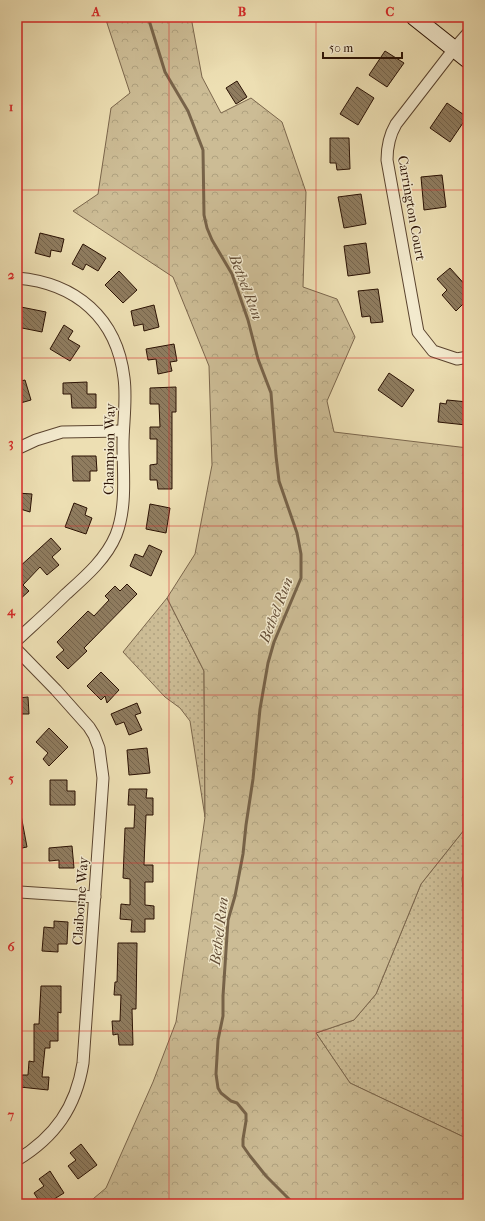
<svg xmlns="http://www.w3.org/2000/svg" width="485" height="1221" font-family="'IM FELL French Canon',serif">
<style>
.grass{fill:url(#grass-dots);stroke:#7b664c}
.forest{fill:url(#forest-crowns);stroke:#7b664c}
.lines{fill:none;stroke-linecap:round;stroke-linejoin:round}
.stream{stroke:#776349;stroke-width:3}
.building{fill:url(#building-back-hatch);stroke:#2a1103}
.street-casing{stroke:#5b442f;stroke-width:13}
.secondary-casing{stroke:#2a1103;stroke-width:18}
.street{stroke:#f3eace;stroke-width:11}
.secondary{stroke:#f3eace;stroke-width:16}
.grid{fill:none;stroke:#d62828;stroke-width:1;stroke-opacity:0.55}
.labels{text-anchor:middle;stroke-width:3;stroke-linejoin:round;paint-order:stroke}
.street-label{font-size:14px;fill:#2a1103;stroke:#f3eace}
.water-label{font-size:15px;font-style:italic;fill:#644e37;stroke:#f3eace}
.neatline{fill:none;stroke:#d62828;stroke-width:1.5}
.grid-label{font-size:13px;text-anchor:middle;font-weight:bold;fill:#d62828}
</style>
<defs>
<pattern id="grass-dots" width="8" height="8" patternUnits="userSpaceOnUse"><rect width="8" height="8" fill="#ccbc95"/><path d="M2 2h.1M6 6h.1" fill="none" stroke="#afa17f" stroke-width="1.8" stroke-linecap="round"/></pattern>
<pattern id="forest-crowns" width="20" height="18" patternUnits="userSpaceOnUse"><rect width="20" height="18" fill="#ccbc95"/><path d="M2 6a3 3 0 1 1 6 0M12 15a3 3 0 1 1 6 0" fill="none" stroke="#afa17f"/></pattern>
<pattern id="building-back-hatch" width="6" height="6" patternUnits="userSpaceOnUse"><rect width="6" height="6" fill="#8f7c5f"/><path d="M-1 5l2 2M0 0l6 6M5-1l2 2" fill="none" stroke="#75644c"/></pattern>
</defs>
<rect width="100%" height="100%" fill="#eddfb3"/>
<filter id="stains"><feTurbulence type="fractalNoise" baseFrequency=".005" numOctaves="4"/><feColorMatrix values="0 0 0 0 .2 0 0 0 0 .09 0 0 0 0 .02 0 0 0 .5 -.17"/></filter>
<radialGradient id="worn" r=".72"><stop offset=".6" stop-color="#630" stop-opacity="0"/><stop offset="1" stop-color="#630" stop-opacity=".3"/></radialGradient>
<g class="grass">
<polygon points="167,598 204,671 205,817 190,721 180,708 165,697 123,652"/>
<polygon points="468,825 468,856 462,879 468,941 468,1139 350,1083 316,1033 354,1020 376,994 421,884"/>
</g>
<polygon class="forest" points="105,17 191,17 202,77 221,113 251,98 282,122 306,192 303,287 337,299 355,337 327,401 334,432 468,448 468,825 421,884 376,994 354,1020 316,1033 350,1083 468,1139 468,1204 87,1204 106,1188 153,1082 176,1022 205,817 204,671 167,598 195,554 212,465 209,366 173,277 73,211 98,194 111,108 130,93"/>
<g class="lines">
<polyline class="stream" points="148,17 165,72 188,111 203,150 204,215 207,228 212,240 232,274 248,320 258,359 271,393 276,456 279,481 297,533 301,554 301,578 274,642 268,663 260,709 253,779 246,825 243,854 235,896 228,920 223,996 223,1016 218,1040 216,1074 218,1088 221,1093 231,1101 237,1103 246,1114 246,1121 243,1139 243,1146 250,1156 266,1176 294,1204"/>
</g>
<g class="building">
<polygon points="385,51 404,63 387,87 369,75"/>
<polygon points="237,81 247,97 236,104 226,88"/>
<polygon points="357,87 374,98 358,125 340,114"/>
<polygon points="447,103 467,117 450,142 430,128"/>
<polygon points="330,138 349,138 350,169 337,170 336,163 330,163"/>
<polygon points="442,175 446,207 424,210 421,177"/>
<polygon points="361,194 366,224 344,228 338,197"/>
<polygon points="40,233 64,239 61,252 51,250 50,257 35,253"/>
<polygon points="366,243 370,273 348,276 344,246"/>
<polygon points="83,244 106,258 98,271 86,264 83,270 72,264"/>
<polygon points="450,268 468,288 468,299 456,311 442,295 447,290 437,279"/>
<polygon points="119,271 137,290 123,303 105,285"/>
<polygon points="378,289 383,322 371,323 370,316 362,317 358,291"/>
<polygon points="154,305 159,327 144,331 143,324 134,326 131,311"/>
<polygon points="21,307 46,312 42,332 17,327"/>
<polygon points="64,325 73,331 68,339 80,346 70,361 50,349"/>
<polygon points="174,344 177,361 170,362 172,371 158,374 156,359 148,360 146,349"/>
<polygon points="389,373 414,390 402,407 378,390"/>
<polygon points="25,380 31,400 17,404 17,382"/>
<polygon points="87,382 87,394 96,394 96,408 72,408 71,394 63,394 63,383"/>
<polygon points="176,387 176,412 172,412 172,489 158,489 157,480 150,480 150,465 157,464 157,439 150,439 150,427 160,427 159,404 150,404 150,388"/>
<polygon points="447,400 468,402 466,425 438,422 440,403 446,404"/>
<polygon points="72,456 96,456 97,471 90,471 90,481 73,481"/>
<polygon points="17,493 32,494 30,512 17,508"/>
<polygon points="74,503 87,508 85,515 92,518 86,534 65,527"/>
<polygon points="150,504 170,508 166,533 146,529"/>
<polygon points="51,538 61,549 52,557 59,565 47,575 40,567 23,585 29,591 17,602 17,569"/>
<polygon points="149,545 162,551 151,576 130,566 135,554 143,557"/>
<polygon points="127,584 137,594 84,648 87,651 68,669 56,657 64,650 57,642 88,611 94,616 109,600 105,596 115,586 120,591"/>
<polygon points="101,672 119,690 107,703 105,696 101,700 87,686"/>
<polygon points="28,697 29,714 17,714 17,698"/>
<polygon points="137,703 141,713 135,715 142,730 129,735 124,722 116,725 111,714"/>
<polygon points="49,728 68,747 49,766 43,759 48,753 36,742"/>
<polygon points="147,748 150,773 129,775 127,750"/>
<polygon points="50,780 67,780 67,791 75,791 75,805 50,805"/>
<polygon points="129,789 147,789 146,798 153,798 153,815 146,815 144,865 153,865 153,882 145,882 145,905 154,906 154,919 145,919 145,932 131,932 132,920 120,919 121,904 130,905 130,879 123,878 125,828 134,828 135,805 128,805"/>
<polygon points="17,815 21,815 27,847 17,849"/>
<polygon points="72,846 74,868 59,868 59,860 49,861 49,848"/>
<polygon points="54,921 68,922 67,944 58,944 58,952 42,951 44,927 54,928"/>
<polygon points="118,943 137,943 136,1009 132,1009 133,1045 119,1045 118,1034 113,1035 112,1021 120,1021 121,995 114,995 115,982 117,982"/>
<polygon points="41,986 61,986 61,1013 58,1012 58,1041 50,1041 50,1048 45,1048 42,1077 49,1077 48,1090 20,1087 22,1075 28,1075 29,1061 34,1062 34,1024 39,1024"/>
<polygon points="81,1144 97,1165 78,1179 68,1166 76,1160 70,1153"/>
<polygon points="50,1171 64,1193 46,1204 41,1204 34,1193 44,1186 39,1179"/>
</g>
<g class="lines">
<g class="street-casing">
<g id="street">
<path d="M468,33L454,49L396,124C389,136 387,147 387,160L418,332L433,351L457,359L468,357"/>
<path d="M17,278C76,283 117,318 124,378C127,400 123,423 123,445C123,474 127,507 116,535C106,559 85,577 66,594C50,610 33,625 17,640"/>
<polyline points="21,447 36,440 62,432 123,431"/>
<path d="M17,650L56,690L89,727L94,735L99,748L103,778L83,1063C76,1107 55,1137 17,1160"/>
<polyline points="20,892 95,897"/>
</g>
</g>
<g class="secondary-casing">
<polyline id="secondary" points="414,17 468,60"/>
</g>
<use href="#street" class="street"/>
<use href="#secondary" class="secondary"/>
</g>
<path class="grid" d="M169,17V1204M316,17V1204M17,190H468M17,358H468M17,526H468M17,695H468M17,863H468M17,1031H468"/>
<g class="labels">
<g class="street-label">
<text transform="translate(412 208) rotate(80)" y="5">Carrington Court</text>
<text transform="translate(109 449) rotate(-89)" y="5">Champion Way</text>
<text transform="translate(80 901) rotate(-86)" y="5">Claiborne Way</text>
</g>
<g class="water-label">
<text transform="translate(246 287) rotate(69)" y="5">Bethel Run</text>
<text transform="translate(276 610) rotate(-69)" y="5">Bethel Run</text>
<text transform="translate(219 931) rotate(-83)" y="5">Bethel Run</text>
</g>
</g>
<rect width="485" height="1221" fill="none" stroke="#eddfb3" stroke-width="44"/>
<path d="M323 52v6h79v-6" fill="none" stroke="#2a1103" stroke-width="2"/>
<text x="329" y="52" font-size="12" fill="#2a1103" stroke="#f3eace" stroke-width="3" paint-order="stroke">50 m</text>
<rect x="22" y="22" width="441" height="1177" class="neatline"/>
<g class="grid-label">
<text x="96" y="16">A</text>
<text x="242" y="16">B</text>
<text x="390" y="16">C</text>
<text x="11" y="111">1</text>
<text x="11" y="279">2</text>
<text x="11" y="447">3</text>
<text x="11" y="615">4</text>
<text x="11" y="783">5</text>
<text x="11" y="951">6</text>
<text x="11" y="1119">7</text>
</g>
<rect width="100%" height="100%" filter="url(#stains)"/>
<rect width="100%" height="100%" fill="url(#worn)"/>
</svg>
